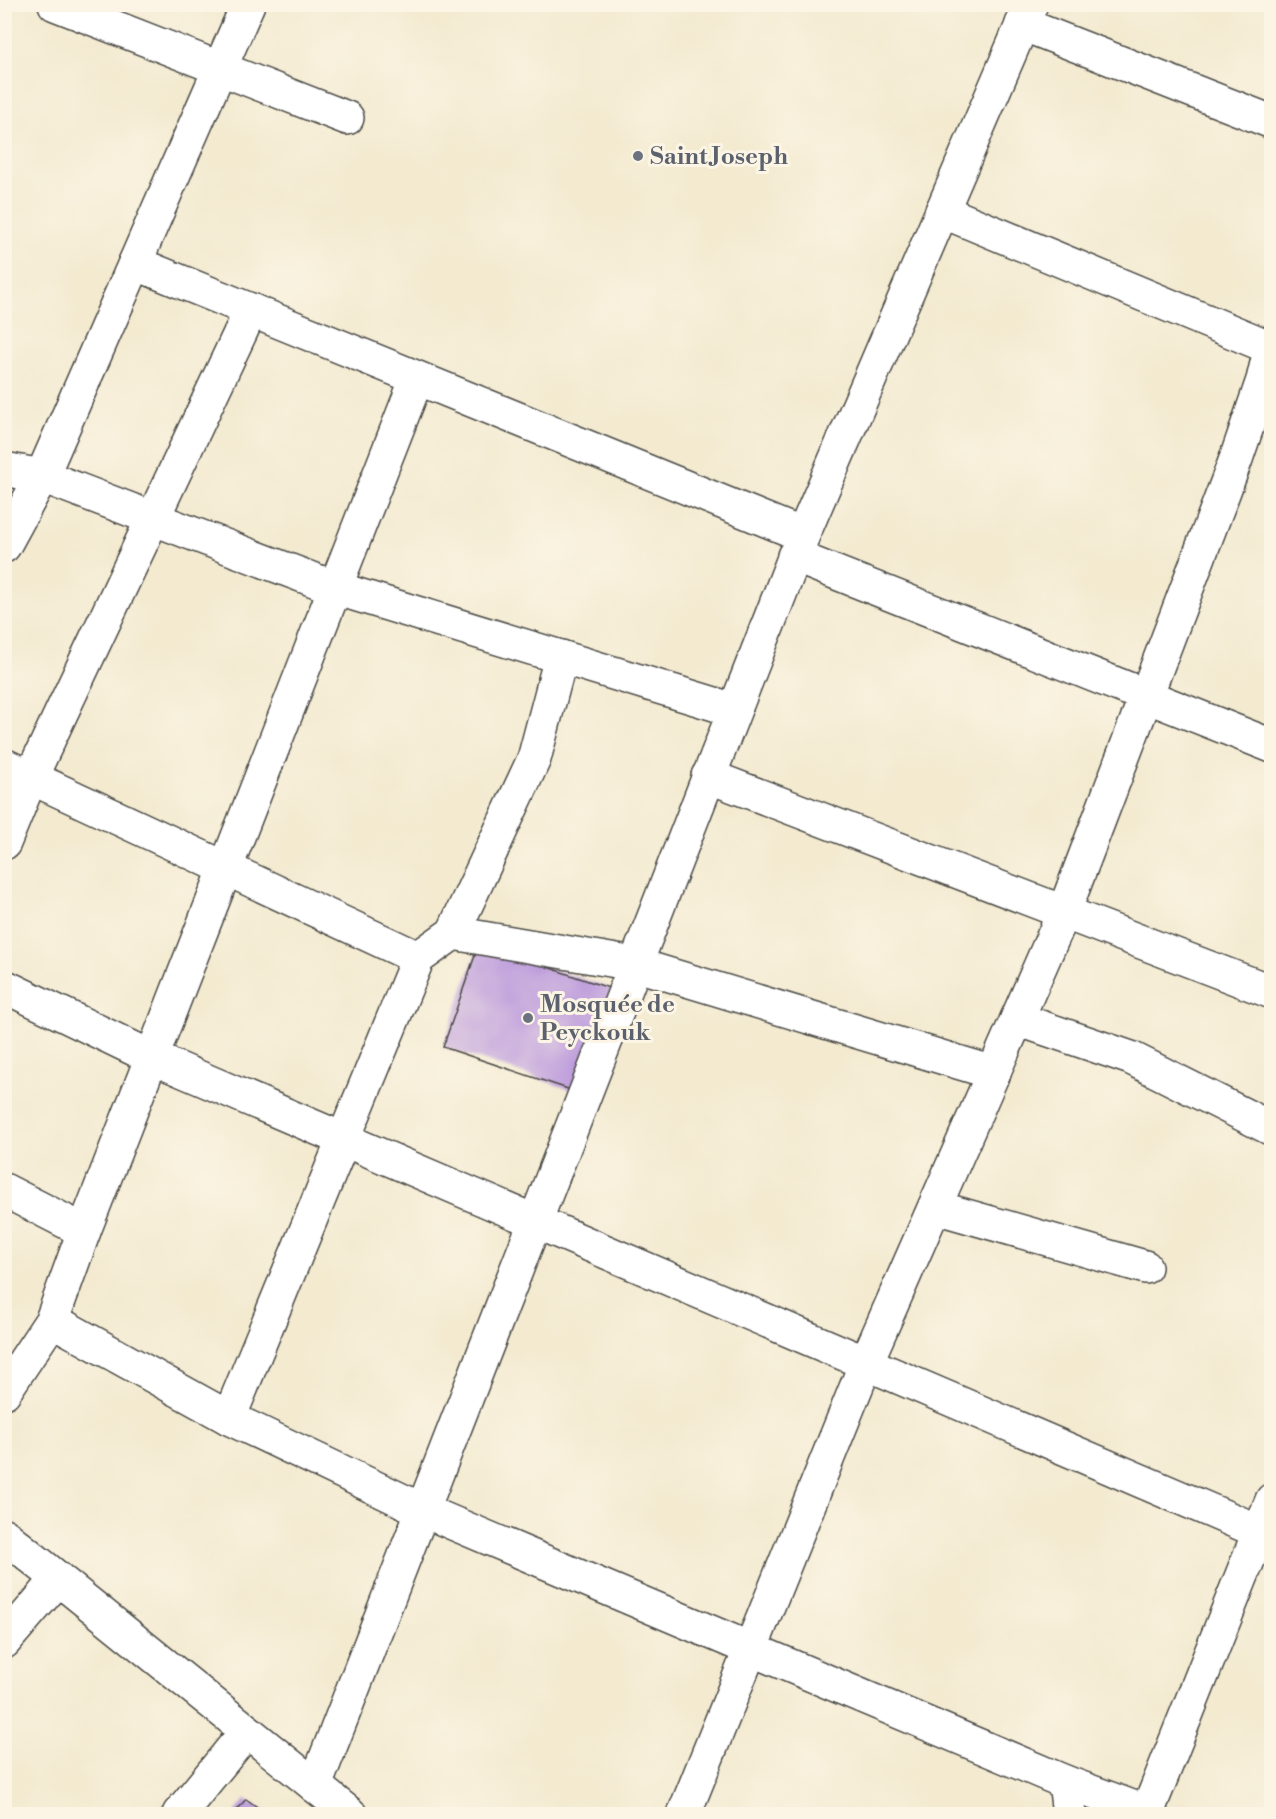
<svg xmlns="http://www.w3.org/2000/svg" width="1276" height="1819" font-family="'Libre Bodoni',serif">
<style>
.building{fill:#b997db}
.lines{fill:none;stroke-linecap:round;stroke-linejoin:round}
.minor-casing{stroke:#494844;stroke-width:36}
.major-casing{stroke:#494844;stroke-width:36}
.minor{stroke:#fff;stroke-width:33}
.major{stroke:#fff;stroke-width:33}
.worship-dot{fill:#6b7280;stroke:#fcf5e5;stroke-width:2}
.labels{text-anchor:middle;stroke-width:6;stroke-linejoin:round;paint-order:stroke}
.worship-label{font-size:24px;font-weight:bold;fill:#5b616d;stroke:#fcf5e5;text-anchor:start}
</style>
<rect width="100%" height="100%" fill="#fcf5e5"/>
<filter id="ink" filterUnits="userSpaceOnUse"><feTurbulence type="fractalNoise" baseFrequency=".0167" numOctaves="2"/><feDisplacementMap in="SourceGraphic" scale="12" xChannelSelector="R" yChannelSelector="G"/><feConvolveMatrix kernelMatrix="1 2 1 2 8 2 1 2 1" color-interpolation-filters="sRGB"/></filter>
<filter id="wash" filterUnits="userSpaceOnUse"><feTurbulence type="fractalNoise" baseFrequency=".008" numOctaves="4" result="noise"/><feDisplacementMap in="SourceGraphic" scale="24" xChannelSelector="R" yChannelSelector="G"/><feGaussianBlur stdDeviation="1.35" result="paint"/><feColorMatrix in="noise" values="0 0 0 0 0 0 0 0 0 0 0 0 0 0 0 0 0 1.4 0 .05"/><feComposite in="paint" operator="in"/></filter>
<g filter="url(#wash)">
<rect width="100%" height="100%" fill="#f3ead0"/>
<g id="blocks">
<g class="building">
<polygon points="479,944 612,989 577,1092 443,1047"/>
<polygon points="246,1799 267,1814 234,1814"/>
</g>
</g>
</g>
<g filter="url(#ink)">
<use href="#blocks" fill-opacity="0" stroke="#494844" stroke-width="1.5"/>
<g class="lines">
<g class="minor-casing">
<g id="minor">
<polyline points="55,4 347,118"/>
<polyline points="1022,24 1272,122"/>
<polyline points="942,211 1269,347"/>
<polyline points="135,263 803,535"/>
<polyline points="4,469 42,476 335,588 734,710"/>
<polyline points="4,546 42,476 248,4"/>
<polyline points="794,556 1272,746"/>
<polyline points="4,765 418,958"/>
<polyline points="708,776 1272,992"/>
<polyline points="4,843 31,777 251,310"/>
<polyline points="453,933 634,964 994,1073"/>
<polyline points="4,986 151,1057 1272,1537"/>
<polyline points="1017,1019 1131,1058 1272,1129"/>
<polyline points="4,1190 84,1231"/>
<polyline points="935,1207 1145,1267"/>
<polyline points="52,1320 229,1418 422,1510 1065,1782 1151,1814"/>
<polyline points="4,1392 52,1320 84,1231 417,378"/>
<polyline points="229,1418 418,958 453,933 534,759 561,657"/>
<polyline points="4,1642 58,1579"/>
<polyline points="1065,1782 1069,1814"/>
<polyline points="315,1786 803,535 1031,4"/>
<polyline points="1147,1813 1272,1500"/>
<polyline points="179,1814 247,1731"/>
<polyline points="684,1814 866,1363 1064,912 1236,459 1263,380 1272,342"/>
</g>
</g>
<g class="major-casing">
<polyline id="major" points="4,1535 350,1814"/>
</g>
<use href="#minor" class="minor"/>
<use href="#major" class="major"/>
</g>
</g>
<g class="worship-dot">
<circle cx="638" cy="156" r="6"/>
<circle cx="528" cy="1018" r="6"/>
</g>
<g class="labels">
<g class="worship-label">
<text x="650" y="164">Saint Joseph</text>
<text x="540" y="1012">Mosquée de<tspan x="540" dy="28">Peyckouk</tspan></text>
</g>
</g>
<rect width="1276" height="1819" fill="none" stroke="#fcf5e5" stroke-width="24"/>
</svg>
